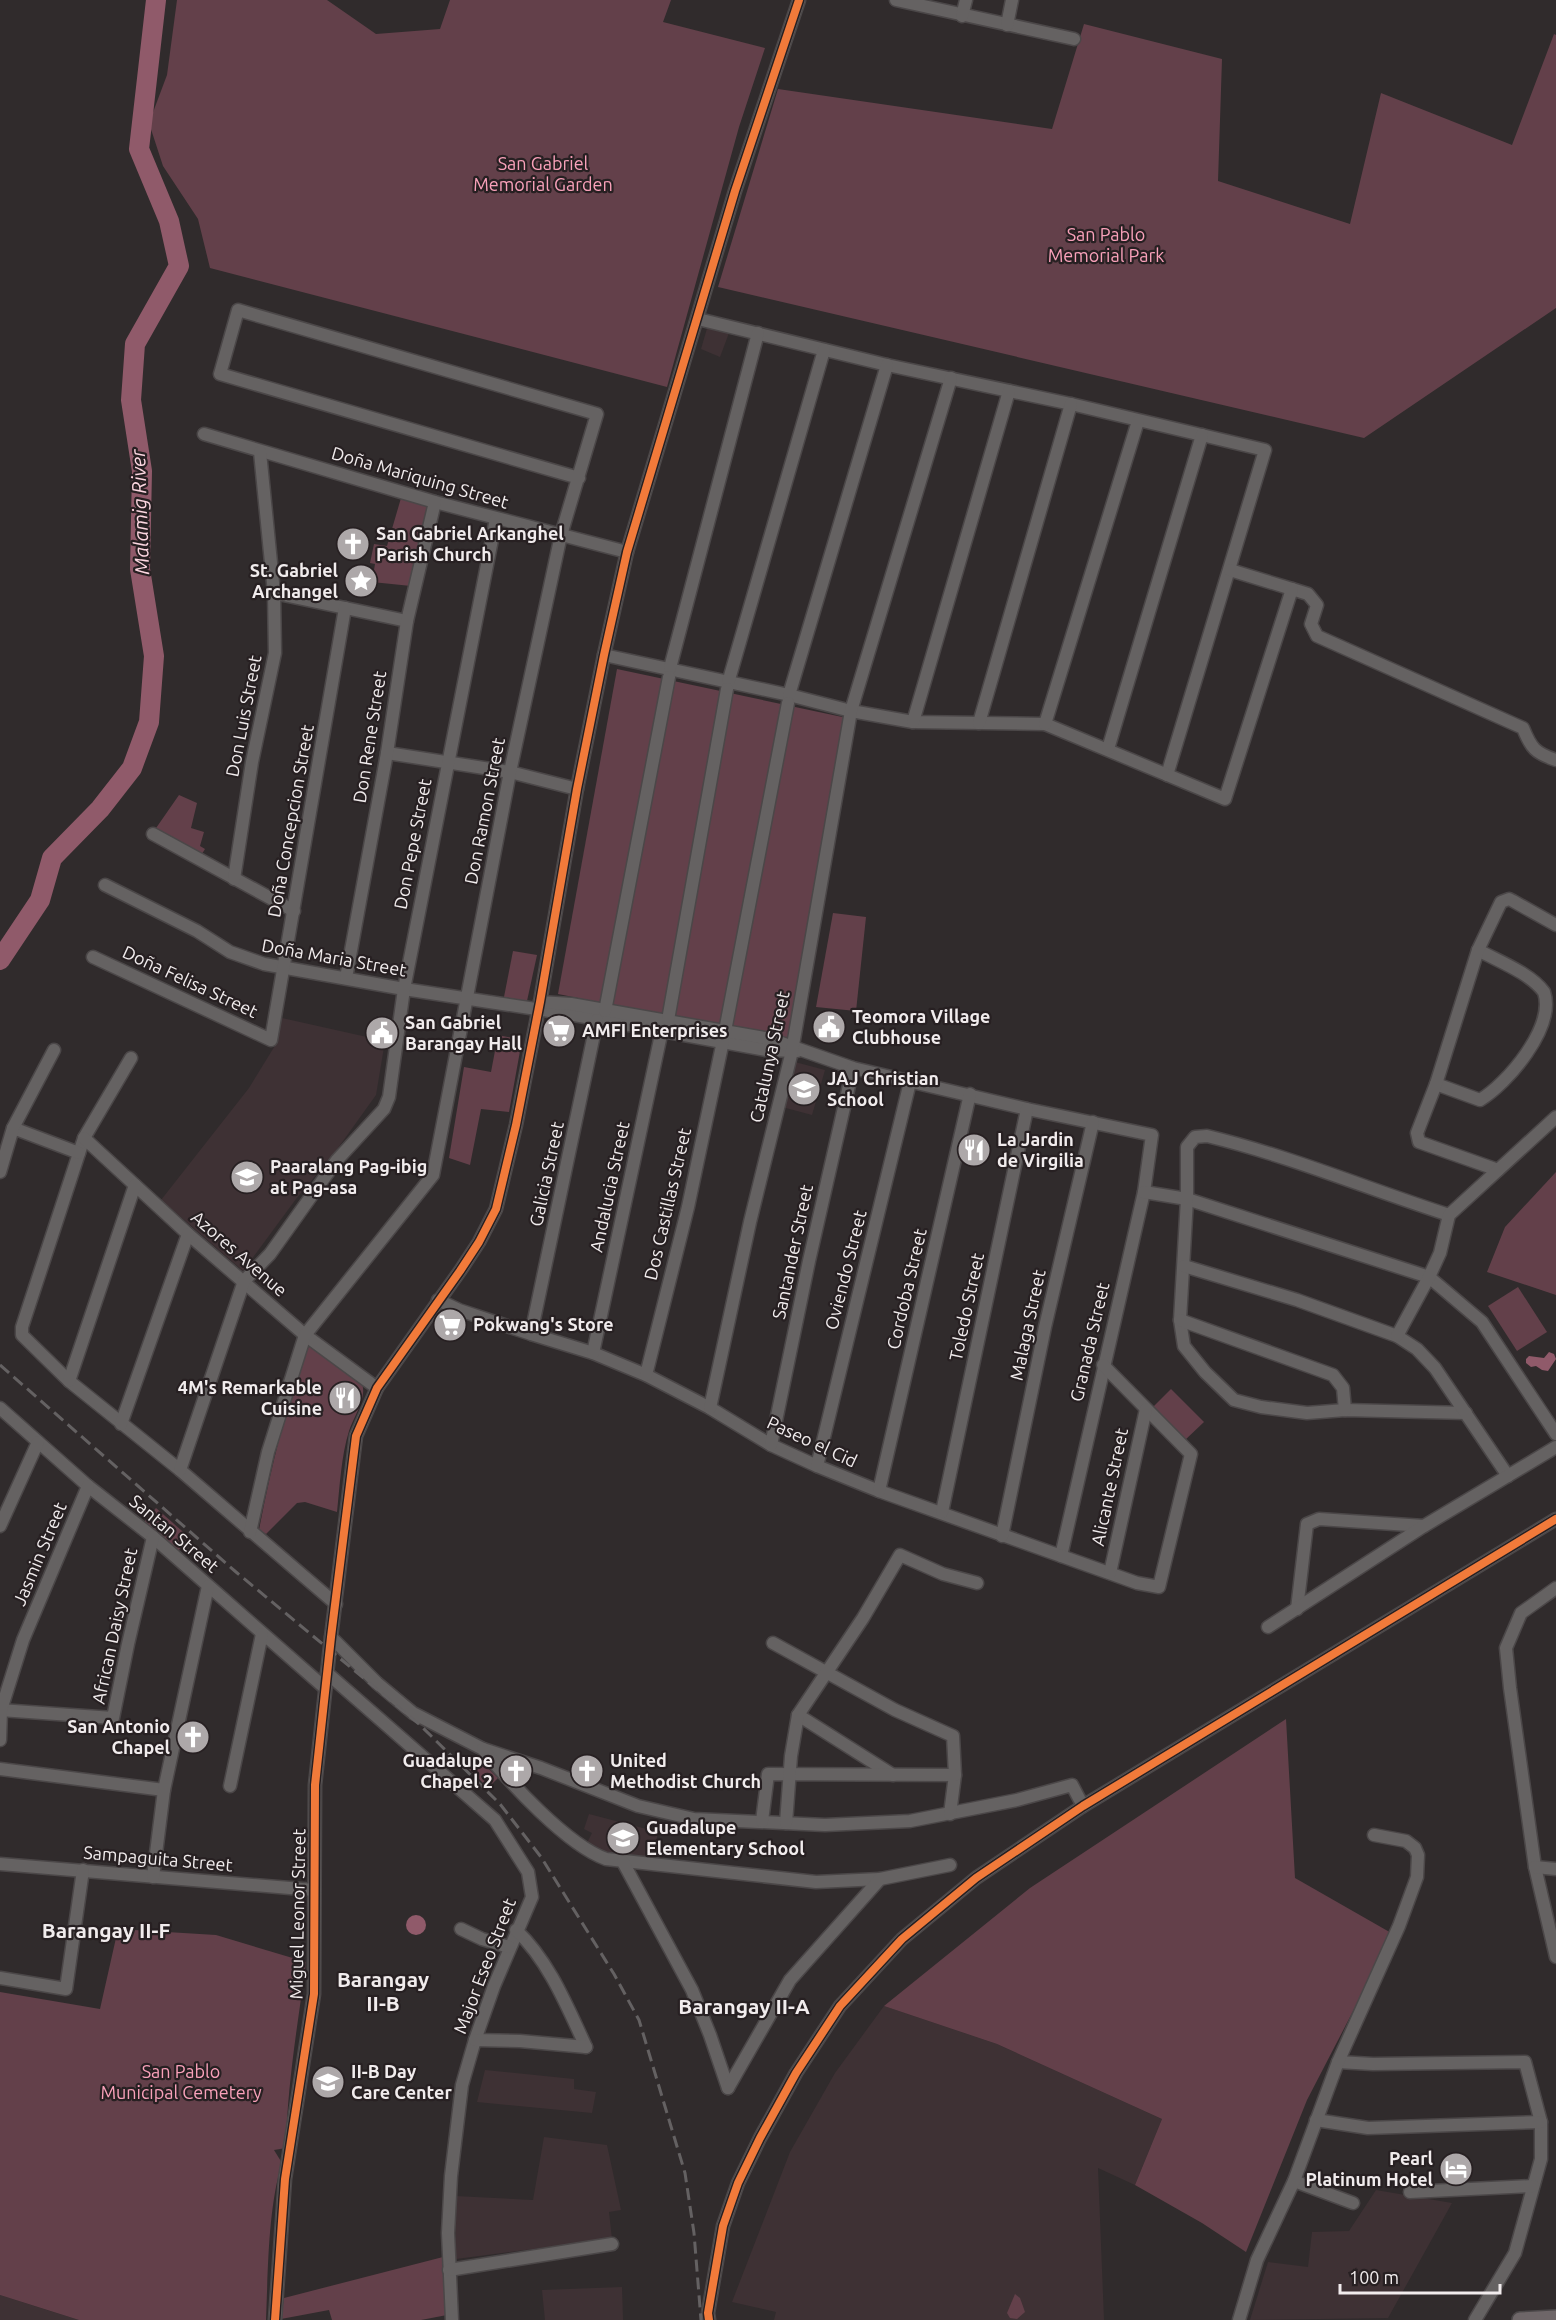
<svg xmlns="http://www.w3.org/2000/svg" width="1556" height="2320" font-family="Ubuntu,sans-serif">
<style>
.built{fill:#3e3134}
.green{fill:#63404a}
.water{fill:#905a6a}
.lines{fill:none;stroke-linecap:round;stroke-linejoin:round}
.river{stroke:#905a6a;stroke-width:20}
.minor-casing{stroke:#4b4748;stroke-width:15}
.major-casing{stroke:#4b4748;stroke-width:18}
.minor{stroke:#656262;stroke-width:12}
.major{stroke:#6e6668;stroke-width:15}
.rail{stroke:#646162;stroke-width:3;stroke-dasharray:12 6;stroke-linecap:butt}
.cycleway-casing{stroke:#272022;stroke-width:11}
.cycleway{stroke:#f17a3a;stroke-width:8}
.labels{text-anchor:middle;stroke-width:4.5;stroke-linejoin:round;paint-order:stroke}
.park-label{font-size:18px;fill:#f9a1ba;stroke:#272022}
.street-label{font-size:18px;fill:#f1eced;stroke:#272022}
.poi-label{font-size:18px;font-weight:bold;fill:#f1eced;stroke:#272022;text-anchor:start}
.water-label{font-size:20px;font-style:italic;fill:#fdd7e1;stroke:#272022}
.quarter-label{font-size:21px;font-weight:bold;fill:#f1eced;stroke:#272022}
</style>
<rect width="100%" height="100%" fill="#302b2c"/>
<g class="built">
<polygon points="708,325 729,333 720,357 701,349"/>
<polygon points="282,1018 385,1041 376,1095 333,1155 296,1199 243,1271 161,1200 249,1088 276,1044"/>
<polygon points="795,1062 825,1070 812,1115 782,1107"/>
<polygon points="589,1814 658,1832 655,1848 650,1847 647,1859 604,1853 587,1843 592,1833 584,1829"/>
<polygon points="884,2006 997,2044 1162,2119 1135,2185 1098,2168 1104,2320 774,2320 776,2312 732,2302 790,2152 835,2073"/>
<polygon points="485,2070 574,2079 574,2089 596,2092 592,2113 477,2102"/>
<polygon points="544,2137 607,2145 621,2210 609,2212 612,2239 456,2259 455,2196 533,2200"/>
<polygon points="1376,2190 1452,2203 1388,2318 1250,2320 1268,2262 1308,2267 1312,2232 1349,2231"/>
<polygon points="622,2287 623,2320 545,2320 542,2290"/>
<polygon points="0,2295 50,2311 79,2320 0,2320"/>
</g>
<g class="green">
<polygon points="177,0 327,0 376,34 440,29 450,0 671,0 663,22 765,48 739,127 667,387 210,268 198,219 163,166 149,123 167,75"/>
<polygon points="1084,24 1222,59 1218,181 1350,224 1381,93 1512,145 1554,34 1556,35 1556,308 1364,438 718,287 778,89 1052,129"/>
<polygon points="401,498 429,507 411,586 372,582 375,564 370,563 374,544 387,546"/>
<polygon points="617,669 847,718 789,1040 558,994"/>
<polygon points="179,795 197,803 191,828 204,832 200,846 205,849 200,857 154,831"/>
<polygon points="833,913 866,917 856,1011 816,1007"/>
<polygon points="513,951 537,955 527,1001 504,997"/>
<polygon points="498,1035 522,1040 509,1112 481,1109 470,1165 449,1158 464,1067 491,1072"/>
<polygon points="1556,1172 1556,1295 1487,1272 1505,1227"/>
<polygon points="1518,1287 1547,1332 1517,1351 1488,1306"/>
<path d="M308,1346H313L361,1382C369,1396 353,1417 349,1431C341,1457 340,1485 337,1512L305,1502L297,1503L266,1534L259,1530C271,1467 286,1406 308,1346Z"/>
<polygon points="1171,1389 1204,1422 1184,1441 1152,1408"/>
<polygon points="156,1508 190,1538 177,1552 144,1522"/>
<polygon points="1286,1719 1295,1878 1393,1934 1307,2100 1246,2252 1202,2223 1135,2185 1162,2119 997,2044 884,2006 1030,1888"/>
<polygon points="479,1759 498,1778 488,1788 469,1769"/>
<path d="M118,1929L216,1935L306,1962C298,2023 287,2085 286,2148L274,2150L282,2163C268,2207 268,2272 266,2320H79L0,2295V1992L100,2009Z"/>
<polygon points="443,2257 447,2315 421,2320 332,2320 329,2310 281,2319 284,2298"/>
<polygon points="1015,2294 1020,2298 1025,2312 1017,2319 1010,2318 1007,2313"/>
</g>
<g class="water">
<polygon points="1549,1352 1554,1354 1556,1359 1548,1371 1542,1370 1536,1366 1531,1367 1526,1363 1526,1359 1529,1356 1544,1358"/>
<circle cx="416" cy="1925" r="10"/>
</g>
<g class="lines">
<polyline class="river" points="0,960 40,900 52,858 100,809 132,768 149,722 154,656 140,569 142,471 131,400 135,344 179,266 169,221 139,149 156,0"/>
<g class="minor-casing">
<g id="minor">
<polyline points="896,0 1074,39"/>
<polyline points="962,16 966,0"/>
<polyline points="1007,25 1012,0"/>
<polyline points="698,319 887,365 1071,404 1265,450 1167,775"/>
<polyline points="204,434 435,502 627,552"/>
<path d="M1292,589L1308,594L1317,605L1311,624L1317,636L1523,728C1531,748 1535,753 1556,760"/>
<polyline points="274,593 407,621"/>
<polyline points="604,655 789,695 851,711 913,722 1045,724 1225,799 1292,589 1230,570"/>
<polyline points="670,668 758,333"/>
<polyline points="728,683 824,350"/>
<polyline points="789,695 887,365"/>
<polyline points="913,722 1009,391"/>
<polyline points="979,723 1071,404"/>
<polyline points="1045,724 1138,421"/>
<polyline points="1108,749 1202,435"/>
<polyline points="387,753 510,772 577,789"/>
<polyline points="153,834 294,911"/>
<polyline points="234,879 252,762 275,653 274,593 260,452"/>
<polyline points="105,885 197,931 230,952 264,964 404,989 569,1014 766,1050 797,1051"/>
<polyline points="93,957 271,1040 345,608"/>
<polyline points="346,978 387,753 407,621 435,502"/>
<polyline points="540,1002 571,1004 770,1039 853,1068 1027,1109 1152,1135 1144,1192 1061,1556"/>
<polyline points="605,1011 669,677"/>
<polyline points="668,1020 727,689"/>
<polyline points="725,1031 788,703"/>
<polyline points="131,1058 84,1138 22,1327 22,1335 69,1381 180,1470 336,1604"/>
<path d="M1436,1084L1480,1100C1507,1084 1556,1027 1544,992C1530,973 1498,961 1478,950"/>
<polyline points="13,1128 79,1153"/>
<polyline points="84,1138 188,1234 305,1335 377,1388"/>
<polyline points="1498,1170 1419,1142 1417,1133 1436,1084 1478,950 1501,902 1509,899 1513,901 1556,925"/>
<polyline points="0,1172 13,1128 54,1050"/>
<polyline points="1144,1192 1187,1199 1429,1277 1482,1322 1556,1434"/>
<path d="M1449,1215C1368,1189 1290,1156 1207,1136L1195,1137L1187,1147V1199L1180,1320L1184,1346L1205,1372L1234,1400L1261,1407L1307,1413L1345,1410L1466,1413"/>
<polyline points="1184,1266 1297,1300 1397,1336 1417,1349 1435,1368 1508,1476"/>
<polyline points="438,1300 459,1310 531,1334 593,1353 646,1375 710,1408 771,1445 817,1466 879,1491 1137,1583 1159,1587 1191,1454 1103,1365"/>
<polyline points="1180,1320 1333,1375 1343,1388 1345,1410"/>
<polyline points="531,1334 597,1020"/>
<polyline points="1397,1336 1429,1277 1440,1253 1449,1215 1556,1117"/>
<polyline points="593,1353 662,1030"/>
<polyline points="646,1375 688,1207 723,1041"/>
<polyline points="69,1381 135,1185"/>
<polyline points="0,1408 88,1486 153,1537 325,1688"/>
<polyline points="710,1408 750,1222 792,1051 851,711 951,378"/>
<polyline points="121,1424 188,1234"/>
<polyline points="771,1445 809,1261 853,1068"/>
<polyline points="817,1466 910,1082"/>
<polyline points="180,1470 244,1281 270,1254 337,1160 384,1109 389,1097 404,989 496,519"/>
<polyline points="879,1491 970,1094"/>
<polyline points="942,1512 1027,1109"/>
<polyline points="0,1526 38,1442"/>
<polyline points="250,1532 268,1452 305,1335 433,1175 510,772 561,535 597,414 238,310 220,374 579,478"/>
<polyline points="1002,1536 1045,1327 1093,1122"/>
<polyline points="1110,1573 1146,1409"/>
<polyline points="1556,1588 1521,1613 1506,1648 1510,1688 1535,1867 1556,1957"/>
<polyline points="1297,1609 1307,1524 1319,1519 1424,1526"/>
<polyline points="1268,1627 1424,1526 1556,1447"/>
<polyline points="331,1637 377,1683 413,1713 483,1749 541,1768 638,1806 694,1819 825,1825 910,1821 1017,1800 1072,1785 1083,1806"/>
<polyline points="773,1643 895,1710 953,1736 955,1775 950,1814"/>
<polyline points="327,1673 495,1820 528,1872 532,1897 494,1986 475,2040 462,2085 451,2176 448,2233 452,2320"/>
<polyline points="0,1710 113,1718 128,1644 153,1537"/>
<polyline points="798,1715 893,1775"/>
<polyline points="0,1740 1,1710 23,1640 88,1486"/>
<path d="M483,1749C509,1782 567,1845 606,1859L816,1882L880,1879"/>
<polyline points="0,1769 164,1790"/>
<polyline points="230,1786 262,1634"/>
<polyline points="762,1821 768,1774 955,1775"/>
<polyline points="786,1823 791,1756 798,1715 863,1618 900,1555 943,1574 977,1583"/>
<polyline points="623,1862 692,1990 710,2035 728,2088"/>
<polyline points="0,1864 314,1890"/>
<polyline points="1535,1867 1556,1869"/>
<polyline points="153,1877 164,1790 208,1586"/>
<polyline points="461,1929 482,1939 509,1947"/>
<path d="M516,1930C549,1961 567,2006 586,2047"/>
<polyline points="0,1978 66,1989 83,1870"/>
<polyline points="475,2040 520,2041 586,2047"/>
<polyline points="1338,2062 1373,2064 1525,2062 1541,2122 1541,2159 1515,2253 1475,2320"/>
<polyline points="728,2088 790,1980 880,1879 950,1865"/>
<polyline points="1316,2120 1368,2128 1541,2122"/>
<polyline points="1294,2181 1353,2203"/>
<polyline points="1410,2192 1533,2186"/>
<polyline points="449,2270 612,2244"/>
<polyline points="275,2320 285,2179 314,1994 315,1785 331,1637 356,1436 377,1388 460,1271 479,1242 496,1209 516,1125 540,1002 577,789 604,655 627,552 735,191 799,0"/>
<polyline points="709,2320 708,2313 723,2226 738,2183 760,2138 796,2073 840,2006 902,1939 976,1878 1083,1806 1556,1519"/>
<polyline points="1239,2320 1257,2260 1294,2181 1338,2062 1399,1926 1417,1877 1418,1855 1415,1848 1406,1841 1374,1835"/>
</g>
</g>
<g class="major-casing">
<polyline id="major" points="1520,2320 1556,2318"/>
</g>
<use href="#minor" class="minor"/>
<use href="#major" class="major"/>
<polyline class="rail" points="0,1365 236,1572 420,1725 500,1804 541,1857 614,1974 639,2020 685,2173 694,2233 701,2320"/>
<g class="cycleway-casing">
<g id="cycleway">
<polyline points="275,2320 285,2179 314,1994 315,1785 331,1637 356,1436 377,1388 460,1271 479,1242 496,1209 516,1125 540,1002 577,789 604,655 627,552 735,191 799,0"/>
<polyline points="709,2320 708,2313 723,2226 738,2183 760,2138 796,2073 840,2006 902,1939 976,1878 1083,1806 1556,1519"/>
</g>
</g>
<use href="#cycleway" class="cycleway"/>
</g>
<defs>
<g id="church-disc" transform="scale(1.725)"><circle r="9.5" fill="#ada8a9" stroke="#272022"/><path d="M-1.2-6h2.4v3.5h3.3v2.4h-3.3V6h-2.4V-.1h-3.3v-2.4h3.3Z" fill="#fff"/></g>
<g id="sight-disc" transform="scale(1.725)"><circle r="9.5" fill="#ada8a9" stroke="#272022"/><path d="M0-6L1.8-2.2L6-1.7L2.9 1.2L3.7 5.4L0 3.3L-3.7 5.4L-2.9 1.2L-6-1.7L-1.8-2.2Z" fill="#fff"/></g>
<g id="civic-disc" transform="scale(1.725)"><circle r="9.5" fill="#ada8a9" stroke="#272022"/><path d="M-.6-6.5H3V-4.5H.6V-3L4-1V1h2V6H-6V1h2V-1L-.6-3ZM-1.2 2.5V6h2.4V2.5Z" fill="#fff"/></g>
<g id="supermarket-disc" transform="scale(1.725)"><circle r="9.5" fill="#ada8a9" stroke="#272022"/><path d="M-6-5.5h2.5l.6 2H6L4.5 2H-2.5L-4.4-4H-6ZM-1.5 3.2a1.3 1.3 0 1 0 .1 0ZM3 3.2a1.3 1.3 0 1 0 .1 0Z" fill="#fff"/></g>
<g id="school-disc" transform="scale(1.725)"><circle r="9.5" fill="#ada8a9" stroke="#272022"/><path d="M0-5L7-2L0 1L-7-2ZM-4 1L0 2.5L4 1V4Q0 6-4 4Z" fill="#fff"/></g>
<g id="restaurant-disc" transform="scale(1.725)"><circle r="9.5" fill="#ada8a9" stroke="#272022"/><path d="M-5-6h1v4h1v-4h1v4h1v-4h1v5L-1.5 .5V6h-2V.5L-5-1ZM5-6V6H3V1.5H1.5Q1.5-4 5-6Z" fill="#fff"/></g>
<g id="hotel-disc" transform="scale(1.725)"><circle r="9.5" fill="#ada8a9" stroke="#272022"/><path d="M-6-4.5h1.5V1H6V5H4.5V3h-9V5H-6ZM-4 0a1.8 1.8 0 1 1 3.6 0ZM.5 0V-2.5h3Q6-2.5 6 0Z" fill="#fff"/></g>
</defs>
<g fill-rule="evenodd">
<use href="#church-disc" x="353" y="544"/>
<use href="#sight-disc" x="361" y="581"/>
<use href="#civic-disc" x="829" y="1027"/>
<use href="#supermarket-disc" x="559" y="1031"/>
<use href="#civic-disc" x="382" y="1033"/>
<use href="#school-disc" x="804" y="1089"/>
<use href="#restaurant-disc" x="974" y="1150"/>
<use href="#school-disc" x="247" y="1177"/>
<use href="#supermarket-disc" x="450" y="1325"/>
<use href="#restaurant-disc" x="345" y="1398"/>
<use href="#church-disc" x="193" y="1737"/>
<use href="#church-disc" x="516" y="1771"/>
<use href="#church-disc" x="587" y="1771"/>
<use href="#school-disc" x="623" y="1838"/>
<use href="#school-disc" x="328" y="2082"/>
<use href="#hotel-disc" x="1456" y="2169"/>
</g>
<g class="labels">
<g class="park-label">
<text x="543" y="170">San Gabriel<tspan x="543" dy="21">Memorial Garden</tspan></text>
<text x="1106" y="241">San Pablo<tspan x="1106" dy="21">Memorial Park</tspan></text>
<text x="181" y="2078">San Pablo<tspan x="181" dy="21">Municipal Cemetery</tspan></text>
</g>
<g class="street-label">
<text transform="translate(420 478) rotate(16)" y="6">Doña Mariquing Street</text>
<text transform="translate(244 716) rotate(-79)" y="6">Don Luis Street</text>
<text transform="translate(370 737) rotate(-81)" y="6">Don Rene Street</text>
<text transform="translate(485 811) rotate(-79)" y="6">Don Ramon Street</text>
<text transform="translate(291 821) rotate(-80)" y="6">Doña Concepcion Street</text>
<text transform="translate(413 844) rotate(-79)" y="6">Don Pepe Street</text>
<text transform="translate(334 958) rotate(10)" y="6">Doña Maria Street</text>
<text transform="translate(190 982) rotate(25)" y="6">Doña Felisa Street</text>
<text transform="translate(770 1057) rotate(-78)" y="6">Catalunya Street</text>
<text transform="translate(547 1174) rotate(-78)" y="6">Galicia Street</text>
<text transform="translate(610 1187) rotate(-78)" y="6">Andalucia Street</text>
<text transform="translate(668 1204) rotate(-77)" y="6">Dos Castillas Street</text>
<text transform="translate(793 1252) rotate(-78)" y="6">Santander Street</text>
<text transform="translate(239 1254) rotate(41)" y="6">Azores Avenue</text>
<text transform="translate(846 1270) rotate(-76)" y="6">Oviendo Street</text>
<text transform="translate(907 1289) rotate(-77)" y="6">Cordoba Street</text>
<text transform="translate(967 1307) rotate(-78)" y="6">Toledo Street</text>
<text transform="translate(1028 1325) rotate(-78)" y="6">Malaga Street</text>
<text transform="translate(1090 1342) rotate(-77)" y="6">Granada Street</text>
<text transform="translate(812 1442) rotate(25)" y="6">Paseo el Cid</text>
<text transform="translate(1110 1487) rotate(-78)" y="6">Alicante Street</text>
<text transform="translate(174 1534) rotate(40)" y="6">Santan Street</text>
<text transform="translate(40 1554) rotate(-67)" y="6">Jasmin Street</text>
<text transform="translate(115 1626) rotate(-78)" y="6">African Daisy Street</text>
<text transform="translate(158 1859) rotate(5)" y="6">Sampaguita Street</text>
<text transform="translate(298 1914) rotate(-89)" y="6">Miguel Leonor Street</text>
<text transform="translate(485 1966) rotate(-69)" y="6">Major Eseo Street</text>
</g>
<g class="poi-label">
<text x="376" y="540">San Gabriel Arkanghel<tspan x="376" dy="21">Parish Church</tspan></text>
<text x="338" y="577" text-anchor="end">St. Gabriel<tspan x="338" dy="21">Archangel</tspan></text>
<text x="852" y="1023">Teomora Village<tspan x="852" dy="21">Clubhouse</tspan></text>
<text x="405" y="1029">San Gabriel<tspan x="405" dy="21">Barangay Hall</tspan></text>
<text x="582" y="1037">AMFI Enterprises</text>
<text x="827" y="1085">JAJ Christian<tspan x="827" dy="21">School</tspan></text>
<text x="997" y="1146">La Jardin<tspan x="997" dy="21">de Virgilia</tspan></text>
<text x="270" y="1173">Paaralang Pag-ibig<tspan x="270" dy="21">at Pag-asa</tspan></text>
<text x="473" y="1331">Pokwang's Store</text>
<text x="322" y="1394" text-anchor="end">4M's Remarkable<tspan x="322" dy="21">Cuisine</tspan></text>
<text x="170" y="1733" text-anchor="end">San Antonio<tspan x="170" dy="21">Chapel</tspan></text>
<text x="493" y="1767" text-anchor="end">Guadalupe<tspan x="493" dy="21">Chapel 2</tspan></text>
<text x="610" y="1767">United<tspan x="610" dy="21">Methodist Church</tspan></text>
<text x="646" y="1834">Guadalupe<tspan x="646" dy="21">Elementary School</tspan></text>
<text x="351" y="2078">II-B Day<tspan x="351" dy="21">Care Center</tspan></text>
<text x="1433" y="2165" text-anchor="end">Pearl<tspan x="1433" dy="21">Platinum Hotel</tspan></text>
</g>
<g class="water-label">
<text transform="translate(140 512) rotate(-92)" y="7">Malamig River</text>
</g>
<g class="quarter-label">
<text x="106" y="1938">Barangay II-F</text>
<text x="383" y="1987">Barangay<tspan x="383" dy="24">II-B</tspan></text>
<text x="744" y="2014">Barangay II-A</text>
</g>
</g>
<path d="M1340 2284v9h160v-9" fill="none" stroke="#f1eced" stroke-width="3"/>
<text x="1349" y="2284" font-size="18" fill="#f1eced" stroke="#272022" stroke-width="4.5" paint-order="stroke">100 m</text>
</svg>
